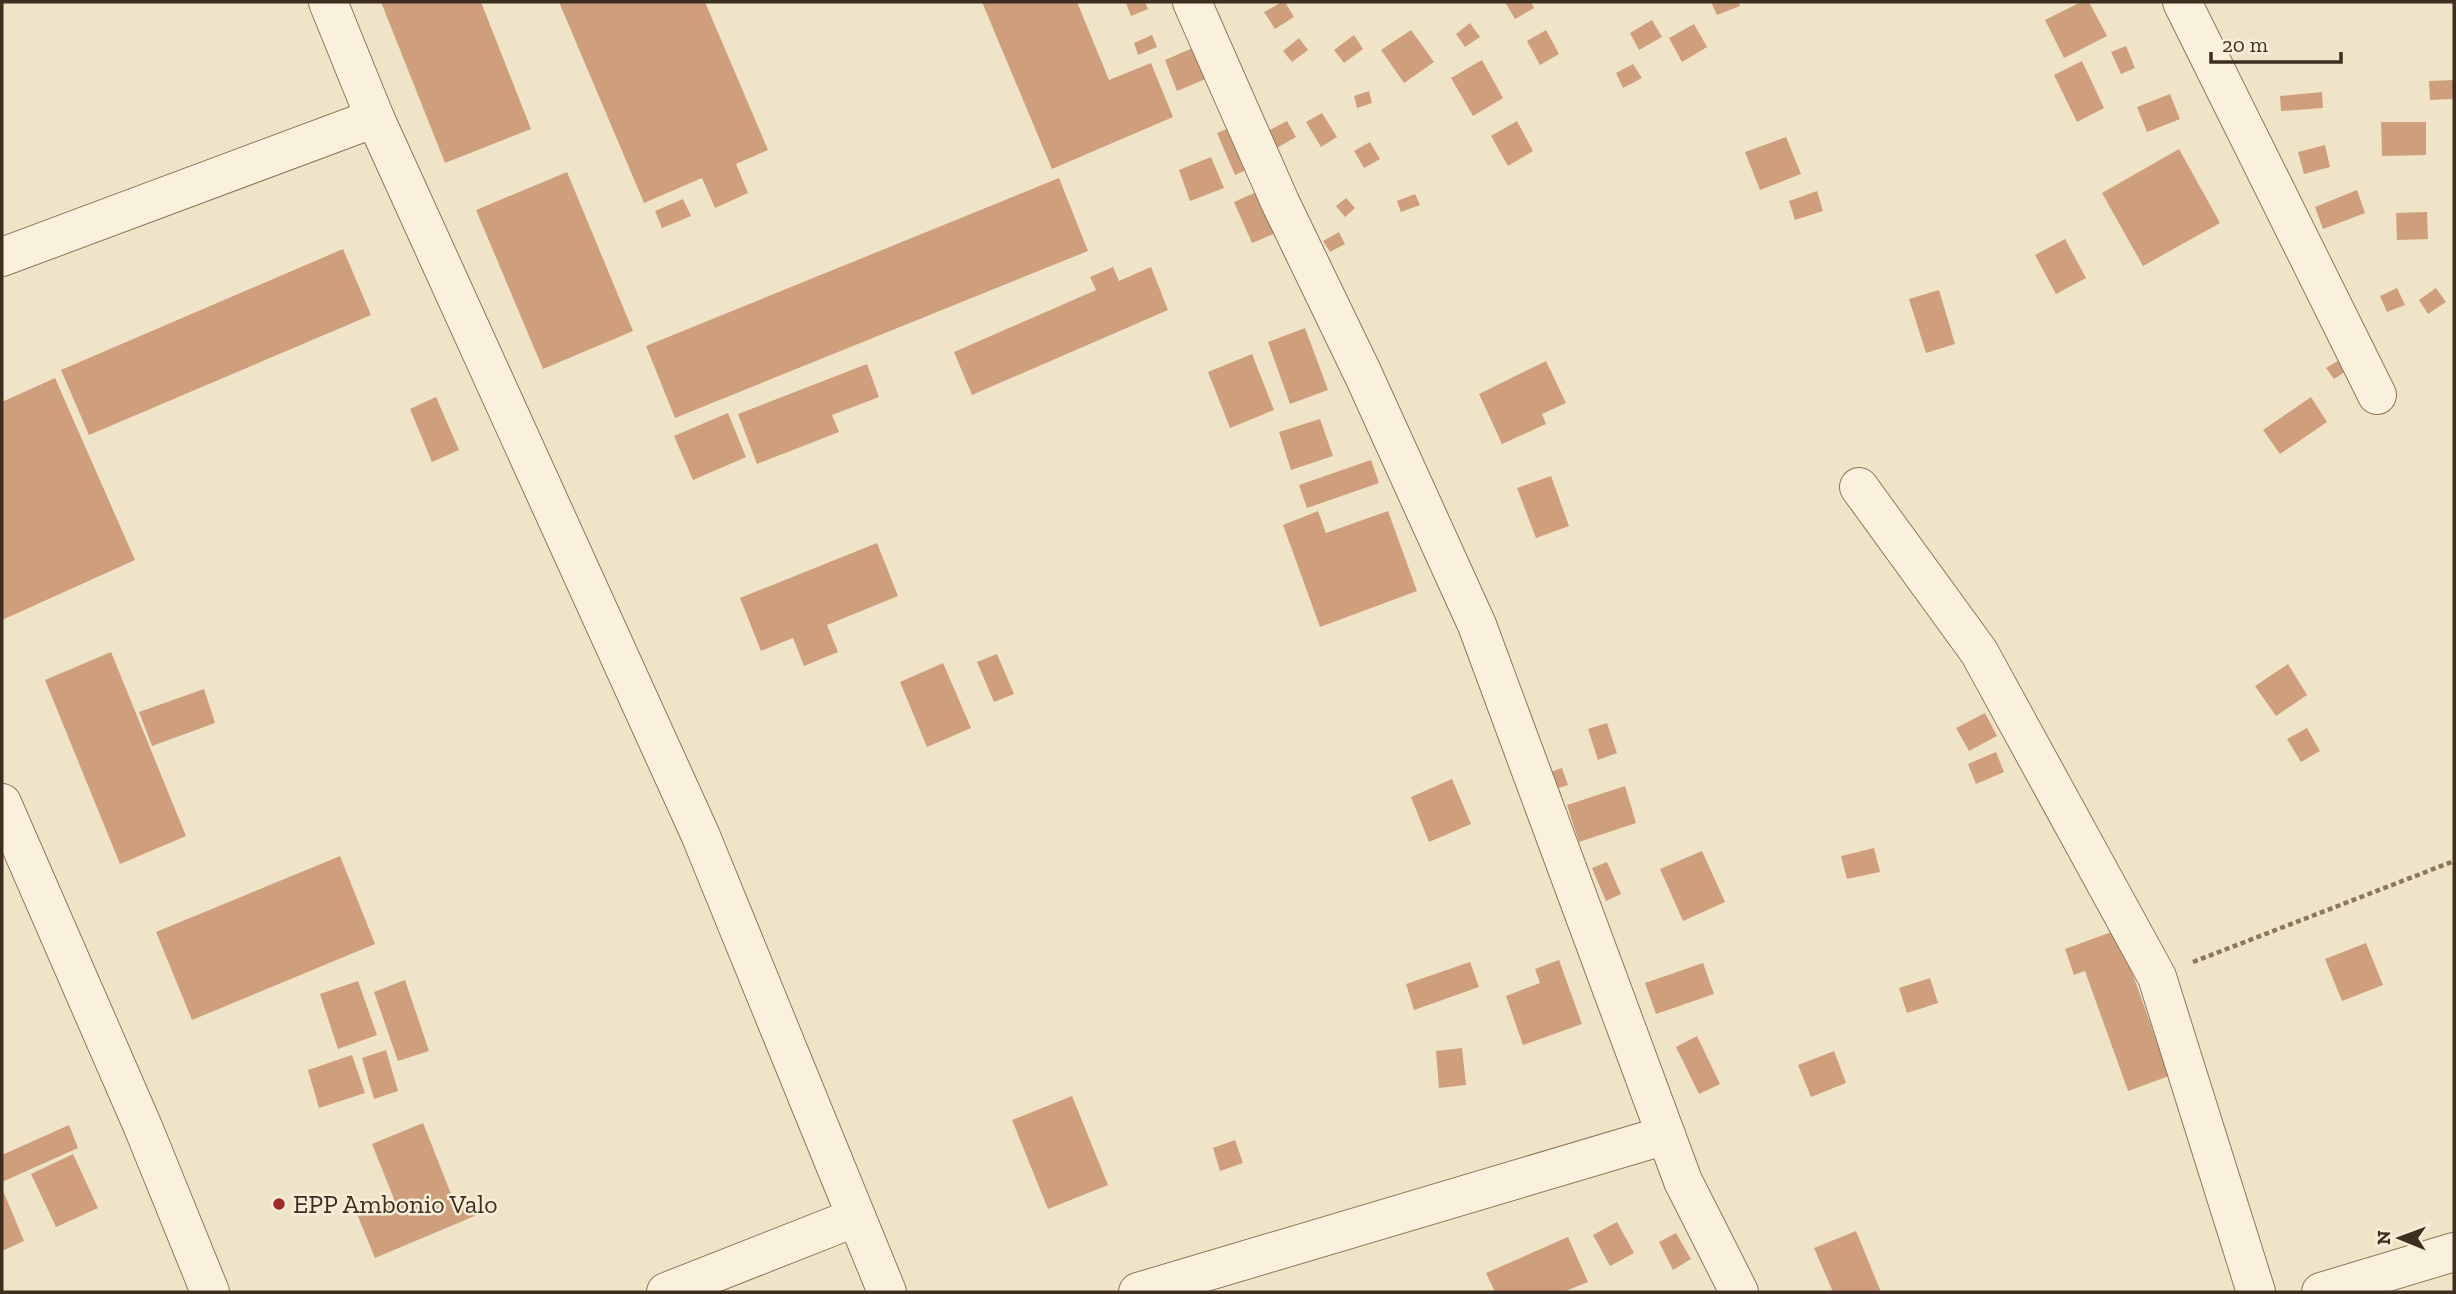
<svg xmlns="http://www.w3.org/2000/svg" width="2456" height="1294" font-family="'Zilla Slab',serif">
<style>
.building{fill:#cf9f7d}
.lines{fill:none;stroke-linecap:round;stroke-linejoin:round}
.minor-casing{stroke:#8d765c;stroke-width:40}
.tertiary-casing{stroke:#8d765c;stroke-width:40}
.path{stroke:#8d765c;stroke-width:4.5;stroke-dasharray:5 3.5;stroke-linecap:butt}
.minor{stroke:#faf1dc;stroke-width:38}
.tertiary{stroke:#faf1dc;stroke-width:38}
.poi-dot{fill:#9e2a2b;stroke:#f7eed8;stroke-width:2.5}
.labels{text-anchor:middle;stroke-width:5;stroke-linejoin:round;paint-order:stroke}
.poi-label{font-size:26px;fill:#3d2e20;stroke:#f7eed8;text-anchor:start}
</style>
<rect width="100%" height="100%" fill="#f0e4c8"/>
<g class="building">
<polygon points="381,2 481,2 531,129 445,163"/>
<polygon points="559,2 705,2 768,150 736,164 748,193 715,208 702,178 644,203"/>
<polygon points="982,2 1077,2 1109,80 1151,63 1173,117 1052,169"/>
<polygon points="1129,2 1145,2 1148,9 1131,16 1126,3"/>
<polygon points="1282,2 1285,2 1294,17 1275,29 1264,12"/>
<polygon points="1505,2 1531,2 1534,8 1515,19"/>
<polygon points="1711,2 1738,2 1740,6 1717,15"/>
<polygon points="2081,2 2089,2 2107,36 2064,58 2045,20"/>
<polygon points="1652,20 1662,37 1639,50 1630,33"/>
<polygon points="1470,23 1480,37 1465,47 1456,34"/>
<polygon points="1694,24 1707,47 1682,62 1669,38"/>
<polygon points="1411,30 1434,62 1404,83 1381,50"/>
<polygon points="1546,30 1559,54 1540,65 1527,41"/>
<polygon points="1152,35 1157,47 1138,55 1134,43"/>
<polygon points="1354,35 1363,49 1344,63 1334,50"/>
<polygon points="1299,38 1308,50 1292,62 1283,51"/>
<polygon points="2126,46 2135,68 2121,74 2111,52"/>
<polygon points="1195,47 1208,78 1177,91 1165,60"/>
<polygon points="1482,60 1503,98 1473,116 1451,78"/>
<polygon points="2082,61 2104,108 2077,122 2054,75"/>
<polygon points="1633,64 1642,78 1623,88 1616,73"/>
<polygon points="2454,80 2454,99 2430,100 2429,81"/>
<polygon points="1369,91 1372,103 1357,108 1354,96"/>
<polygon points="2322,92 2323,108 2281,111 2280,96"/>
<polygon points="2170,94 2180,119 2147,132 2137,107"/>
<polygon points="1322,113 1337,137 1321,147 1306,122"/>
<polygon points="1287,121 1296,137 1275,149 1266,132"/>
<polygon points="1517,121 1533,151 1508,166 1491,136"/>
<polygon points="2381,122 2426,122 2426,155 2382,156"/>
<polygon points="1231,127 1249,169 1235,175 1217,133"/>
<polygon points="1786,137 1801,174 1760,190 1745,152"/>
<polygon points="1370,142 1380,159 1364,168 1354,151"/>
<polygon points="2325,145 2330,167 2304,174 2298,152"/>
<polygon points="2179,149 2220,223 2143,266 2102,193"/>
<polygon points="1211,157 1224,188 1190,201 1179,170"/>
<polygon points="567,172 633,331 543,369 476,210"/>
<polygon points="1059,178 1088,251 675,418 646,346"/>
<polygon points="1263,189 1281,231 1252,243 1234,202"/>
<polygon points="2357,190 2365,213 2323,229 2315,207"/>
<polygon points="1817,191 1823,211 1795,220 1789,201"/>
<polygon points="1415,194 1420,205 1401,212 1397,201"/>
<polygon points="1346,198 1355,208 1345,217 1336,206"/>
<polygon points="683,199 691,216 662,228 655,211"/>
<polygon points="2427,212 2428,239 2397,240 2396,213"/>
<polygon points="1339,232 1345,244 1330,252 1323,241"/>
<polygon points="2065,239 2086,278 2056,294 2035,255"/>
<polygon points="343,249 371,315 89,435 61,370"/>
<polygon points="1113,267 1119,281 1151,267 1168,310 972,395 954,352 1096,290 1090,277"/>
<polygon points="2397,288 2405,305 2387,312 2380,296"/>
<polygon points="2436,288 2446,302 2428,314 2419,300"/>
<polygon points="1939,290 1955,344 1926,353 1909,299"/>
<polygon points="1305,328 1328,390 1290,404 1268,342"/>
<polygon points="1252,354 1274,410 1230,428 1208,372"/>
<polygon points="2344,357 2351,368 2334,379 2326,368"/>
<polygon points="1546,361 1566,403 1542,414 1546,424 1502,444 1479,394"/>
<polygon points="867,364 879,397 832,415 839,432 757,464 738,414"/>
<polygon points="55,378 135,560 2,620 2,402"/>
<polygon points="436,397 459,450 432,462 410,409"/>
<polygon points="2311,397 2327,422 2280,454 2263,430"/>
<polygon points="728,413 746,457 693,480 674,436"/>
<polygon points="1320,419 1333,456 1291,470 1279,432"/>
<polygon points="1371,460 1379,483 1307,508 1299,485"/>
<polygon points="1551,476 1569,526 1536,538 1517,488"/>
<polygon points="1318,511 1326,533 1388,511 1417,591 1320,627 1283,525"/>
<polygon points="877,543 898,596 827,625 838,652 804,666 793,638 761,651 740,598"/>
<polygon points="111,652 186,836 120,864 45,680"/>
<polygon points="997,654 1014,694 994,702 977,662"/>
<polygon points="943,663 971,728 927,747 900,682"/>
<polygon points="2288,664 2307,695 2276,716 2255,686"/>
<polygon points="204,689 215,723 152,746 139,712"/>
<polygon points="1985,713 1997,736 1969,751 1956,728"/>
<polygon points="1607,723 1617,753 1598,760 1588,729"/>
<polygon points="2307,728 2320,751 2301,762 2287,739"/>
<polygon points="1996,752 2004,772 1976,784 1968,764"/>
<polygon points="1562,768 1568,785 1552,790 1547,773"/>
<polygon points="1452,779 1471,824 1429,842 1411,797"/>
<polygon points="1625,786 1636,823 1579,842 1567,805"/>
<polygon points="1874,848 1880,872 1847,879 1841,856"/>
<polygon points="1702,851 1725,902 1683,921 1660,869"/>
<polygon points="340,856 375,944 192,1020 156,932"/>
<polygon points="1607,862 1621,894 1606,901 1592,868"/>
<polygon points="2117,930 2169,1076 2128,1091 2085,971 2074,975 2065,949"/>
<polygon points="2366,943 2383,985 2342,1001 2325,959"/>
<polygon points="1559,960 1582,1024 1523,1045 1506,996 1540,983 1535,969"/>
<polygon points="1470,962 1479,987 1414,1010 1406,984"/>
<polygon points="1703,963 1714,994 1656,1014 1645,983"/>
<polygon points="1930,978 1938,1003 1907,1013 1899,988"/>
<polygon points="405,980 429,1051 398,1061 374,992"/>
<polygon points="358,981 377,1035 338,1049 320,994"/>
<polygon points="1697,1036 1720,1084 1699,1094 1676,1047"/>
<polygon points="1462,1048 1466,1085 1439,1088 1436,1051"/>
<polygon points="386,1050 398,1091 374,1099 362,1058"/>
<polygon points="1834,1051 1846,1083 1811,1097 1798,1065"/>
<polygon points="352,1055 365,1093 319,1108 308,1070"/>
<polygon points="1072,1096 1108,1185 1048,1209 1012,1120"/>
<polygon points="423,1123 457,1209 472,1203 477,1215 375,1258 357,1214 394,1199 372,1144"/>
<polygon points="69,1125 78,1148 2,1182 2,1155"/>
<polygon points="1235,1140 1243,1163 1220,1171 1213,1148"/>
<polygon points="73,1154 98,1208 56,1227 31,1174"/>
<polygon points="4,1193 24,1241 2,1251 2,1194"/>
<polygon points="1617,1222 1634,1253 1610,1266 1593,1235"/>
<polygon points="1856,1231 1881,1292 1833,1292 1814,1248"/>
<polygon points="1676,1233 1691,1259 1673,1270 1659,1242"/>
<polygon points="1568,1237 1588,1282 1563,1292 1495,1292 1486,1273"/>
</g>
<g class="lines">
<g class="minor-casing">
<g id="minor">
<polyline points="328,2 375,118 700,834 887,1292"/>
<polyline points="1192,2 1280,202 1363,374 1477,625 1683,1181 1739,1292"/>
<polyline points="2182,2 2377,395"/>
<polyline points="2,257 375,118"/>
<polyline points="1859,487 1979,652 2157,977 2256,1292"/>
<polyline points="666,1292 854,1218"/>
<polyline points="1138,1292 1666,1135"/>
<polyline points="2321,1292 2454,1252"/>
</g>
</g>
<g class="tertiary-casing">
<polyline id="tertiary" points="2,803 143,1127 210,1292"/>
</g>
<polyline class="path" points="2193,962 2454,861"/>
<use href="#minor" class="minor"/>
<use href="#tertiary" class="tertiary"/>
</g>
<circle class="poi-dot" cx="279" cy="1204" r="7"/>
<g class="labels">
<g class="poi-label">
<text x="293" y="1213">EPP Ambonio Valo</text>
</g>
</g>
<rect width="2456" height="1294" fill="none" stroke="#3d2e20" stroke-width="7"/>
<g transform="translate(2400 1238) rotate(271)" stroke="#f7eed8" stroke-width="5" paint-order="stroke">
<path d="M0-5L12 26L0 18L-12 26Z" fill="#3d2e20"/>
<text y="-10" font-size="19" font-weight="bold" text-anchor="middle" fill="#3d2e20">N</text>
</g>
<path d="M2211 52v10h130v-10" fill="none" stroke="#3d2e20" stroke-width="3.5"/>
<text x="2222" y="52" font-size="21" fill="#3d2e20" stroke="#f7eed8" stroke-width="5" paint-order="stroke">20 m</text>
</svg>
